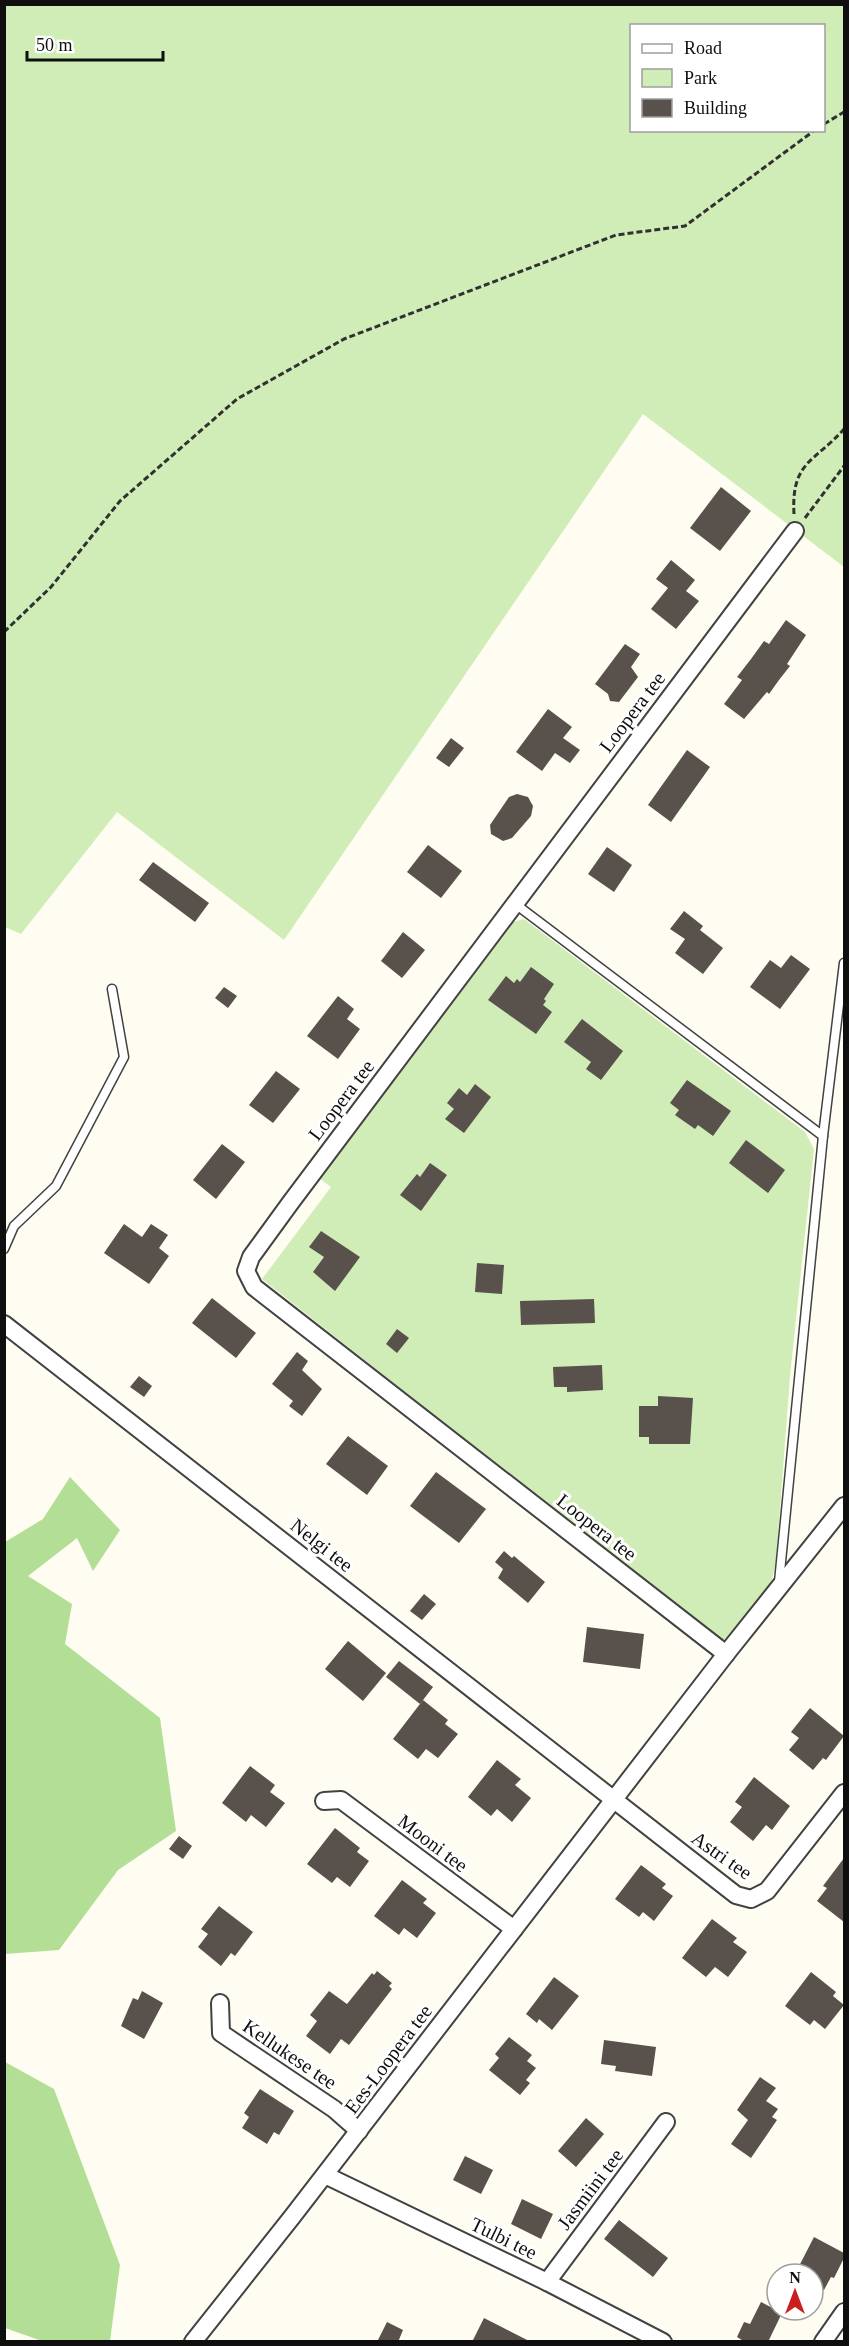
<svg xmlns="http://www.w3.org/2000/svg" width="849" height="2346" font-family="'Times New Roman',serif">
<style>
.green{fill:#d0edb7;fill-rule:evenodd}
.forest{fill:#b2df95}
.building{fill:#59514b}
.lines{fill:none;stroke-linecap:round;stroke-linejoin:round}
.service-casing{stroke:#424242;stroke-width:11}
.minor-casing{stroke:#424242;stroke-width:20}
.path{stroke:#313131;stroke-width:3;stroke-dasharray:6 3;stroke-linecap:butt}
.service{stroke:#fff;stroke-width:8}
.minor{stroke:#fff;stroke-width:16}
.labels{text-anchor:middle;stroke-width:6;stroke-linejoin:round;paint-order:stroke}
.street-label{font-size:20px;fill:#0f0f0f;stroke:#fff}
</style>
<rect width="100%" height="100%" fill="#fffdf1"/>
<g class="green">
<path d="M4,5H844V567L643,414L284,940L117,812L21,934L5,927ZM632,26H824V130H632Z"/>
<polygon points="524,919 805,1132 814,1149 790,1376 776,1562 769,1592 735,1638 719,1640 262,1279 331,1187 319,1178 506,924"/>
</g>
<g class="forest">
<polygon points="70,1477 120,1530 93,1571 77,1538 28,1576 72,1604 65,1644 160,1718 176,1831 118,1870 59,1950 5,1954 5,1542 43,1519"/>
<polygon points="5,2062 54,2089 120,2265 110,2341 42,2341 5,2328"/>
</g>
<g class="building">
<polygon points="721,487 751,511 720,551 690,528"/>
<polygon points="671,560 695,580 686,591 699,601 676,629 651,609 668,588 656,579"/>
<polygon points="786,620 806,635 787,664 790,666 779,680 769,694 767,692 744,719 724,704 742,680 737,677 751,659 764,641 769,644"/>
<polygon points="625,644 640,654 631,667 638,677 619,702 610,701 608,694 595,684"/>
<polygon points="548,709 572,727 563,738 580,750 570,763 555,753 542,771 516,752"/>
<polygon points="451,738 464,748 449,767 436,758"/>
<polygon points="687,750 710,767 671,822 648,805"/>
<polygon points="517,794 528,797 533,806 531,816 512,838 503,841 491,834 490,825 509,797"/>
<polygon points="428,845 462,871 441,898 407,872"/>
<polygon points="607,847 632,865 614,892 588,874"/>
<polygon points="153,862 209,903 195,922 139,880"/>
<polygon points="684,911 703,926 700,930 723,948 703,974 675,953 685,939 670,929"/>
<polygon points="403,932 425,950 402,978 381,961"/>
<polygon points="791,955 810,969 780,1009 750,987 770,960 781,968"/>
<polygon points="531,967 554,984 544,999 546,1001 543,1005 552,1012 536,1034 488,1000 506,976 514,983 517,979 520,982"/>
<polygon points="224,987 237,996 228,1008 215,998"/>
<polygon points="338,996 354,1009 347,1019 360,1029 338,1059 307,1036"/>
<polygon points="582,1019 623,1051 601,1080 586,1069 591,1062 564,1042"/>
<polygon points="276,1071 300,1089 273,1123 249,1105"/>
<polygon points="687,1080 731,1111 713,1136 698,1125 695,1129 675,1115 679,1110 670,1103"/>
<polygon points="475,1084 491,1097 464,1133 445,1119 454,1109 447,1103 459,1088 467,1095"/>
<polygon points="746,1140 785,1170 768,1193 729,1163"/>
<polygon points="222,1144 245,1162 216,1199 193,1180"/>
<polygon points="430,1163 447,1175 421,1211 400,1195 417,1174 420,1177"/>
<polygon points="124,1224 142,1237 151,1224 168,1235 159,1248 169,1256 149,1284 104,1253"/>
<polygon points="321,1231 360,1257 335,1291 313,1272 324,1257 309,1247"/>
<polygon points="477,1263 504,1265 502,1294 475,1292"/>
<polygon points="212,1298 256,1333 236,1358 192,1323"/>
<polygon points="594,1299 595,1323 521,1325 520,1301"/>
<polygon points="397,1329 409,1338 397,1353 386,1344"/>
<polygon points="297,1352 308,1361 302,1370 322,1389 302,1416 289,1406 293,1401 272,1384"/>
<polygon points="602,1365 603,1390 567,1392 567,1387 554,1387 553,1367"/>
<polygon points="139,1376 152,1386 144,1397 130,1387"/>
<polygon points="658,1396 693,1398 690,1444 649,1444 649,1437 639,1437 639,1406 658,1406"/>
<polygon points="348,1436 388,1466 367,1495 326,1464"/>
<polygon points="436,1472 486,1509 459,1543 410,1506"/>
<polygon points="504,1551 512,1558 514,1556 545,1582 528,1603 498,1578 503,1569 495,1562"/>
<polygon points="424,1594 436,1604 422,1620 410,1611"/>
<polygon points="587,1627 644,1634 640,1669 583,1662"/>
<polygon points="348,1641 386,1673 363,1701 325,1669"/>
<polygon points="399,1661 433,1687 420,1704 386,1677"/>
<polygon points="423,1700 448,1720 445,1724 458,1734 438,1758 426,1749 418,1759 393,1739"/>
<polygon points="810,1708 844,1736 826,1760 823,1758 813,1770 789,1750 799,1738 791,1732"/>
<polygon points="497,1760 521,1779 515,1785 531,1798 512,1822 497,1809 491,1816 468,1797"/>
<polygon points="250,1766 275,1785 270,1792 285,1803 266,1827 251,1815 246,1822 222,1803"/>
<polygon points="754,1777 790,1806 772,1830 766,1825 753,1841 730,1822 742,1807 735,1802"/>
<polygon points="335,1828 360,1848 357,1852 369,1861 350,1887 337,1877 332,1883 307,1864"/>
<polygon points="179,1836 192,1846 183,1859 169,1849"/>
<polygon points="844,1858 844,1922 817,1901 827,1888 823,1886"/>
<polygon points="641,1865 666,1884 662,1888 673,1896 654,1921 643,1912 639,1917 615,1899"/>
<polygon points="402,1880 427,1899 423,1903 436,1913 417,1938 404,1928 399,1935 374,1916"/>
<polygon points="219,1906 253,1932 235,1956 231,1953 221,1966 198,1947 208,1934 201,1929"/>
<polygon points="712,1919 737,1938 733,1942 747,1952 728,1977 715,1967 706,1977 682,1958"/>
<polygon points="377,1971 392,1983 389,1986 392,1989 349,2045 341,2039 330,2054 306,2036 317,2021 310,2015 329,1991 347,2004 372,1973 374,1975"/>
<polygon points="811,1972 836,1992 833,1996 844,2005 825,2029 814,2020 810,2025 785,2006"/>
<polygon points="554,1977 579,1996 552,2030 539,2019 537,2023 526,2014"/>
<polygon points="142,1991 163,2003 144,2039 121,2026 133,1998 138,2000"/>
<polygon points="509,2037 532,2055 527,2061 536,2068 526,2080 530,2083 520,2095 489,2070 499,2058 495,2054"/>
<polygon points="604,2040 656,2047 652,2076 615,2071 616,2066 601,2064"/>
<polygon points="760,2077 776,2088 766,2101 778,2109 772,2117 777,2120 751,2158 731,2144 748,2120 737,2110"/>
<polygon points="260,2089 294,2111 279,2135 274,2132 267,2144 242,2128 249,2117 244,2113"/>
<polygon points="586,2118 604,2134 576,2167 558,2151"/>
<polygon points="465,2156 493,2170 481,2194 453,2180"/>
<polygon points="522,2199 553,2214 541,2239 511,2224"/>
<polygon points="619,2220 668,2258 653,2277 604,2239"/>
<polygon points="814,2237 844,2253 844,2258 834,2278 831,2277 824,2290 813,2285 813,2274 795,2274"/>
<polygon points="761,2302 782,2313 768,2342 745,2342 737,2337 744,2322 750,2324"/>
<polygon points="484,2318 531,2342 472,2342"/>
<polygon points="387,2322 403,2330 398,2342 377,2342"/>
</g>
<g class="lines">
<g class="service-casing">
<g id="service">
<polyline points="514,903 823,1136"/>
<polyline points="4,1249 14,1226 56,1186 124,1057 112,989"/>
<polyline points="779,1582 823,1136 844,963"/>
</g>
</g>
<g class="minor-casing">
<g id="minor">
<polyline points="4,1324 736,1895 751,1899 767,1891 844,1793"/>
<polyline points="726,1654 254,1287 246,1271 251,1257 291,1202 795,531"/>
<polyline points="324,1801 341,1800 514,1929"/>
<polyline points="220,2003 221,2033 334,2109 359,2131"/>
<polyline points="325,2175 547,2282 663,2342"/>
<polyline points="547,2282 666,2122"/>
<polyline points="193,2342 292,2217 726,1654 844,1506"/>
<polyline points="823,2342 844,2312"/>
</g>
</g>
<g class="path">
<polyline points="824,124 844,112"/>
<path d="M794,514C791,461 815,462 844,429"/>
<polyline points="805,518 844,466"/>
<polyline points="4,632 51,587 120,501 237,399 344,339 616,235 685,226 815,130"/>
</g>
<use href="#service" class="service"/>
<use href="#minor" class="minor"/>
</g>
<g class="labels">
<g class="street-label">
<text transform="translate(632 712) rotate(-53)" y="7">Loopera tee</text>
<text transform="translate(341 1100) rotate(-53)" y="7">Loopera tee</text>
<text transform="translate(597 1527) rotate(38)" y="7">Loopera tee</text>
<text transform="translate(322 1545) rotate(38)" y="7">Nelgi tee</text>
<text transform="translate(433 1843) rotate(37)" y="7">Mooni tee</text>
<text transform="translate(722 1855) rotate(35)" y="7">Astri tee</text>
<text transform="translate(290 2054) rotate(34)" y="7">Kellukese tee</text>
<text transform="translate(388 2059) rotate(-53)" y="7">Ees-Loopera tee</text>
<text transform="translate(590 2189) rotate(-53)" y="7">Jasmiini tee</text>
<text transform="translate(504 2238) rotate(26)" y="7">Tulbi tee</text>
</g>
</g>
<rect width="849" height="2346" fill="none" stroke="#0f0f0f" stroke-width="12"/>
<rect x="630" y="24" width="195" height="108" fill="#ffffff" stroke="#9f9f9f" stroke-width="1.5"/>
<rect x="642" y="44" width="30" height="9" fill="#ffffff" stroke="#9f9f9f" stroke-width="1.5"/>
<text x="684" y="54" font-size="18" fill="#0f0f0f">Road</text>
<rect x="642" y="69" width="30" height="18" fill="#d0edb7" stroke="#9f9f9f" stroke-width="1.5"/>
<text x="684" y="84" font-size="18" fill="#0f0f0f">Park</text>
<rect x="642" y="99" width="30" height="18" fill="#59514b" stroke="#9f9f9f" stroke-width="1.5"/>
<text x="684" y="114" font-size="18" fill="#0f0f0f">Building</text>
<g transform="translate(795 2292)"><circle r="28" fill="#ffffff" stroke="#9f9f9f" stroke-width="1.5"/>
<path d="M0-4.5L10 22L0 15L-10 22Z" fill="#c91f1d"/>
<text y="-9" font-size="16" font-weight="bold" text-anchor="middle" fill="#0f0f0f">N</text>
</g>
<path d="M27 51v9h136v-9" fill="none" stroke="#0f0f0f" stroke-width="3"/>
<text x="36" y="51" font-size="18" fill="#0f0f0f" stroke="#ffffff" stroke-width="4.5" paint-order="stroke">50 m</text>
</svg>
